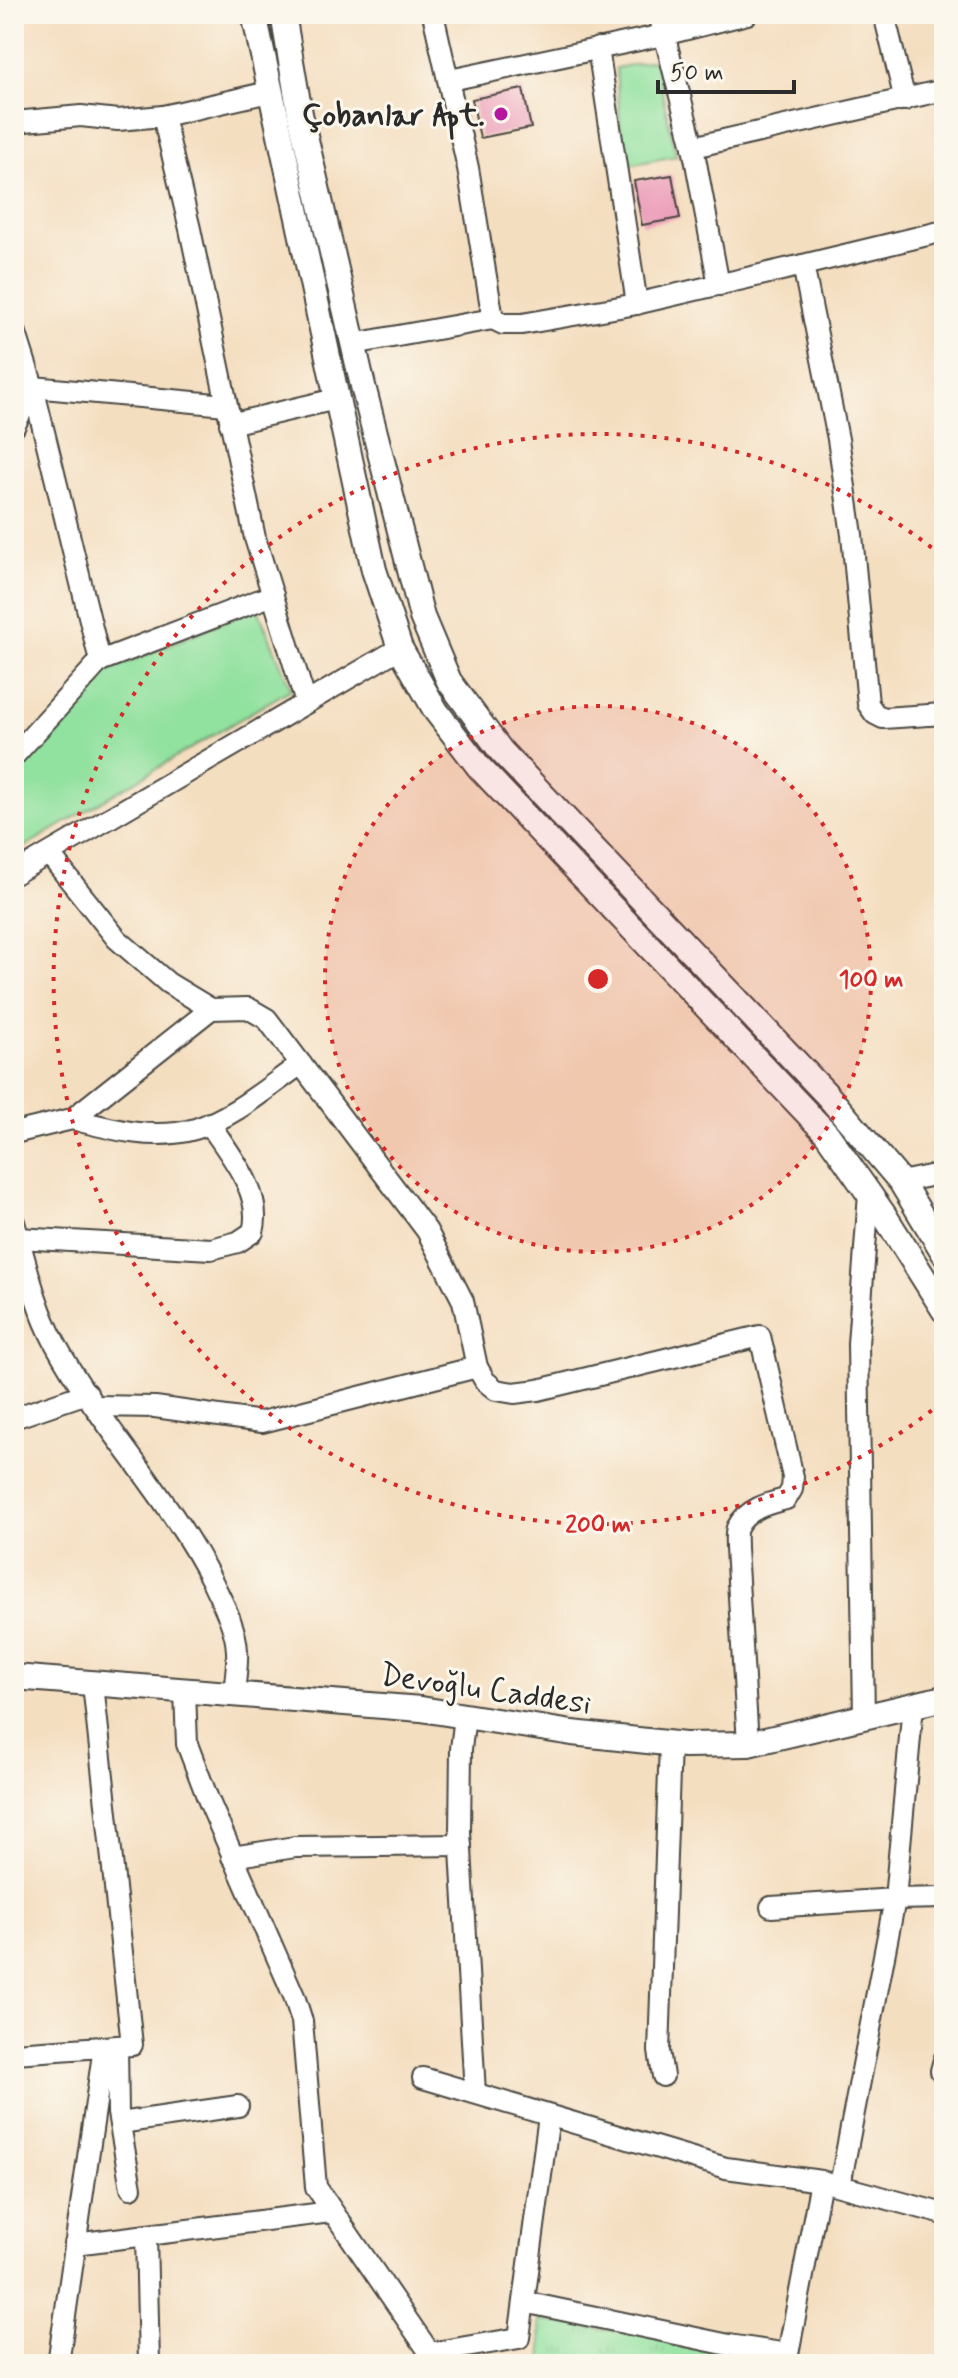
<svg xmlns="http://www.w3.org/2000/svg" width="958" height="2378" font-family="Mynerve,sans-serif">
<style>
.grass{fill:url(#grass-tufts);stroke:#5e8665;stroke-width:2}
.park{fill:#91e19f;stroke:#5e8665;stroke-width:2}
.building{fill:#eda2bc}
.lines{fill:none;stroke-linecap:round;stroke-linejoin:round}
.minor-casing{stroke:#494641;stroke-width:24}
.tertiary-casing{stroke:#494641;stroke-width:28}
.minor{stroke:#fff;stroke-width:20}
.tertiary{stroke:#fff;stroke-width:24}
.ring{fill:none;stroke:#d62828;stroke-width:4;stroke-dasharray:4 8}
.poi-dot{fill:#b5179e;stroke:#fbf7ec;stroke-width:3}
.labels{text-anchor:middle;stroke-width:6;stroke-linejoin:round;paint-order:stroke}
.poi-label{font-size:32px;font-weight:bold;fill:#2b2b2b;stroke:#fbf7ec;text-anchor:end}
.street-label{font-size:32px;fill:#2b2b2b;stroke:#fbf7ec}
.centre{fill:#d62828;stroke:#fbf7ec;stroke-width:4}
.ring-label{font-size:24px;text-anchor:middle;font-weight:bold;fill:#d62828;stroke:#fbf7ec;stroke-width:6;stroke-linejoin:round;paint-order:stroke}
</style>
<defs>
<pattern id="grass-tufts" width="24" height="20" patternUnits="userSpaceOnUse" patternTransform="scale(2)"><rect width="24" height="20" fill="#91e19f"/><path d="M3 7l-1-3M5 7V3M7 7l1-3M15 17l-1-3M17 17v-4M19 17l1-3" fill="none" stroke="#7dc189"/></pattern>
</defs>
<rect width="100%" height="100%" fill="#fbf7ec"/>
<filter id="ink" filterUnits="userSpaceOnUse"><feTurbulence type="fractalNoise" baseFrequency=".0125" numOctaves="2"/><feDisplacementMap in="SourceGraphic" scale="16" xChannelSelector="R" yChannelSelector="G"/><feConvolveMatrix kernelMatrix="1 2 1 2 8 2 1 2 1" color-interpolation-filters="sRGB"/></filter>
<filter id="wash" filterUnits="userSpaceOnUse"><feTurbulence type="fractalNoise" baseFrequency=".006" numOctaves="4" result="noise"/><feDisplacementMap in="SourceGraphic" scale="32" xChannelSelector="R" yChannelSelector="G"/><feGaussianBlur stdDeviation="1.8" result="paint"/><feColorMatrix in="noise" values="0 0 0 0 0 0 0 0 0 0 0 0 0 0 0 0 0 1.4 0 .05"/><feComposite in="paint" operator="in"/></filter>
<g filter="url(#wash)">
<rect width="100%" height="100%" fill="#f4dec0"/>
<polygon class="grass" points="539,2320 768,2352 778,2356 780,2364 543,2364"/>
<g class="park">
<polygon points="655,60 676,156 623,166 616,68"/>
<polygon points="257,607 291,689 14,853 14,767 39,735 96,676"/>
</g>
<g id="blocks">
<g class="building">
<polygon points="523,89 531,128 480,138 472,99"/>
<polygon points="672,175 680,218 642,225 634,181"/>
</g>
</g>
</g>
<g filter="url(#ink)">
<use href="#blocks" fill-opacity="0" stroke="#494641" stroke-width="2"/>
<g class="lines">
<g class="minor-casing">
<g id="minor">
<polyline points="433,14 468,168 493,319 503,324 522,324 631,305 803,265 838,439 852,535 868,704 875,714 883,718 944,714"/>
<polyline points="659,14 693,147"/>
<polyline points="884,14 905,100"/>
<polyline points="598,48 637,304"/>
<polyline points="450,80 663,35 747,14"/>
<polyline points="269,92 163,116 190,229 255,538 306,703"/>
<polyline points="14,122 81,116 118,120 163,116"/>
<polyline points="803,265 944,231"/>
<polyline points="719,285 693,147 944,90"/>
<polyline points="14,327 33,387 100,661"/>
<polyline points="353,344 493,319"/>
<polyline points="230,424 336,399"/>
<polyline points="14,427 33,387 226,405"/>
<polyline points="14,756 100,661 273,595"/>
<path d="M49,854L117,939L168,983L211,1009L248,1008L267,1019L427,1231L463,1301L477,1367L485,1381L496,1390L514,1393L538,1390L760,1336L793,1477L792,1489L786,1499C769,1503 746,1509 737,1528C735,1533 736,1542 736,1548L748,1744"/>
<polyline points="14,874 400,648"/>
<path d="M72,1119C111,1129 154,1141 195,1129C233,1118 269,1086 301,1064"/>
<polyline points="14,1133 72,1119 211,1009"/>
<polyline points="901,1182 944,1173"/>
<path d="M14,1222C26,1263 35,1306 55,1343C101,1428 169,1495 213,1583C223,1604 236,1627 237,1651C238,1665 235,1680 234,1694"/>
<path d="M18,1238L211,1249L238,1242L253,1232C264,1193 229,1154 209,1123"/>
<polyline points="95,1406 155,1407 262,1422 477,1367"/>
<polyline points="14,1418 87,1393"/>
<polyline points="185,1691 187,1744 208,1799 294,1996 302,2021 316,2187 430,2353 519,2338 549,2116"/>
<polyline points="465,1716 461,1749 460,1832 475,2093"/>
<polyline points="864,1717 858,1344 869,1194"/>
<polyline points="232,1857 295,1847 461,1845"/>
<polyline points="771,1907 895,1899 944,1898"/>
<polyline points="117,2046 118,2113 131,2188"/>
<polyline points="14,2053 132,2045 93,1684"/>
<polyline points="941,2071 944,2060"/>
<polyline points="663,2076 659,2051 670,1744"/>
<polyline points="423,2078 726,2168 821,2181 944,2214"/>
<polyline points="120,2123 238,2106"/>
<polyline points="840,2185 895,1899 913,1705"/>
<polyline points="146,2235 149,2364"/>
<polyline points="75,2244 331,2212"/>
<polyline points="524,2302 729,2345 788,2354 821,2181"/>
<polyline points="58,2364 104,2047"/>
</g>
</g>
<g class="tertiary-casing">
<g id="tertiary">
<polyline points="254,14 374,570 400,648 436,711 479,767 827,1134 884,1215 944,1310"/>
<polyline points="283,14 300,114 363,386 422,617 449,681 501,751 828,1096 901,1182 944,1253"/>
<polyline points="14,1677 421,1709 572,1733 685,1745 748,1744 944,1698"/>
</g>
</g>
<use href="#minor" class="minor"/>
<use href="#tertiary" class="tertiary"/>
</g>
</g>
<circle cx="598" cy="979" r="273" fill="#d62828" fill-opacity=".12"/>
<g class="ring">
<circle cx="598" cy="979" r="273"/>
<path d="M941 1403A545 545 0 1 1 941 555"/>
</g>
<circle class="poi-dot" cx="501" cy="114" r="8"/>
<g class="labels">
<g class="poi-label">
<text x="485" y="125">Çobanlar Apt.</text>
</g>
<g class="street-label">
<text transform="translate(486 1688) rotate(8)" y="11">Devoğlu Caddesi</text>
</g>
</g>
<circle cx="598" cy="979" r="12" class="centre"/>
<g class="ring-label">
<text x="871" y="987">100 m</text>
<text x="598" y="1532">200 m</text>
</g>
<rect width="958" height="2378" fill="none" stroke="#fbf7ec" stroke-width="48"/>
<path d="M658 80v12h136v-12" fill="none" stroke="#2b2b2b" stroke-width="4"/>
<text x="670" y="80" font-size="24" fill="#2b2b2b" stroke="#fbf7ec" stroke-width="6" paint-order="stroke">50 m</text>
</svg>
